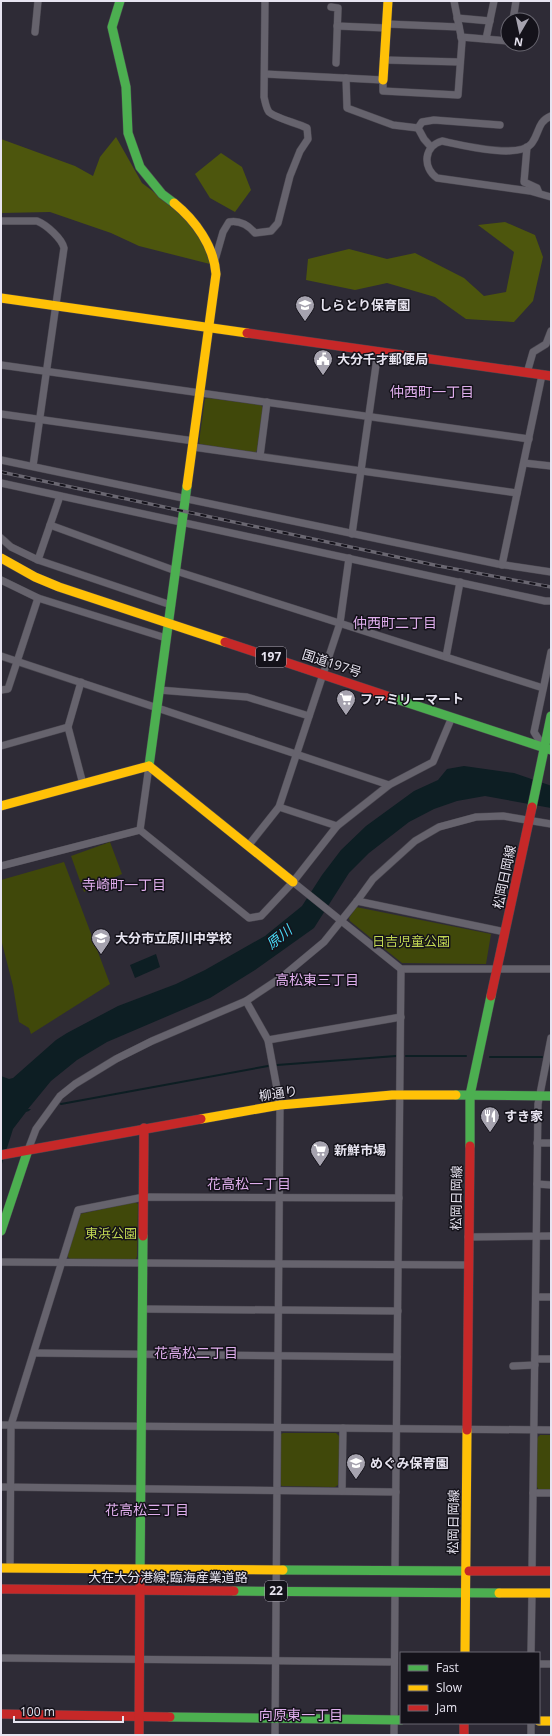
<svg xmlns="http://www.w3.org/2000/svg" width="552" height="1736" font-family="'Open Sans','Noto Sans JP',sans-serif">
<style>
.green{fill:#40480a}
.forest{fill:#4d560d}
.water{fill:#0d1e23}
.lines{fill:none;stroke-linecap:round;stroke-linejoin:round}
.stream{stroke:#0d1e23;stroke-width:2}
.street-casing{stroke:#49464f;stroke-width:8}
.fast-casing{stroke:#49464f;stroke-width:10}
.slow-casing{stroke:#49464f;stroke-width:10}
.jam-casing{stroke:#49464f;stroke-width:10}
.street{stroke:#66636d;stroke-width:7}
.fast{stroke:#4caf50;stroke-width:9}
.slow{stroke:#ffc107;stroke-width:9}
.jam{stroke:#c62828;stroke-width:9}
.rail-casing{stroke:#6a6771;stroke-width:3.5}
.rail{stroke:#14121a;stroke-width:2;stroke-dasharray:6;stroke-linecap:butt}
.labels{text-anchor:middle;stroke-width:3;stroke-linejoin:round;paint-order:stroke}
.shield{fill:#14121a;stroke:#a8a5b0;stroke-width:1}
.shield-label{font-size:12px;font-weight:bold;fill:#e7e4f0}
.poi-label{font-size:13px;font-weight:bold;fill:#e7e4f0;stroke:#14121a;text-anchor:start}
.street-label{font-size:13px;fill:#e7e4f0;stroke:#14121a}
.park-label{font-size:13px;fill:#c0d652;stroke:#14121a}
.neighbourhood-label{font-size:14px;fill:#dfaeec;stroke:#14121a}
.water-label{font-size:14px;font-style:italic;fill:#49daf7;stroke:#14121a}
</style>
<rect width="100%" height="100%" fill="#2e2b36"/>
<g class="green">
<polygon points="208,398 261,405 263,408 257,450 255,453 200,444 199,442 205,399"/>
<polygon points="110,842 122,874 84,892 71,856"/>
<polygon points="64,862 110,984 31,1034 29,1028 19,1022 13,986 1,939 1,880"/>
<polygon points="356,907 491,934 486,964 402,963 350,921 349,918"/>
<polygon points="135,1202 138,1204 137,1256 136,1259 70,1259 67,1256 80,1214"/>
<polygon points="283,1433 336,1433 340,1437 338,1485 335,1487 282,1486 279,1484 279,1435"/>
<polygon points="540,1435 551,1435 551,1490 539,1490 537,1487 537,1438"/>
</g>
<g class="forest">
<polygon points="116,137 142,183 175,208 197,230 209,254 210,264 139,246 111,233 50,212 1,213 1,139 75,166 93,176 100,157"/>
<polygon points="221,153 242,167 251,190 235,212 210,198 195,174"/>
<polygon points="505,222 535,235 543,257 533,301 514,322 466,319 435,297 387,283 355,290 306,280 308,259 349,249 387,259 415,253 464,278 484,296 506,292 514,252 478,225"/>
</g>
<g class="water">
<polygon points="464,766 514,773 549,785 551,786 551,808 485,796 457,801 434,809 409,822 369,853 349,873 314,928 255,970 210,998 107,1042 77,1060 51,1081 28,1109 31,1109 29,1111 26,1112 13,1129 1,1167 1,1076 9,1079 13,1078 56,1040 67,1033 118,1006 176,984 205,970 265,936 302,906 322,875 341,850 366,826 414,791 438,780 447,769"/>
<polygon points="156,954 160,967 135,978 130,965"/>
</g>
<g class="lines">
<g class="stream">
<polyline points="406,1056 466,1056"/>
<polyline points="490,1057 542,1057"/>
<polyline points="277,1065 396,1056"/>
<polyline points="61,1104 268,1066"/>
</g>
<g class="street-casing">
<g id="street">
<polyline points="331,7 338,8 336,63"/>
<polyline points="457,18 490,21"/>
<polyline points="513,20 516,1"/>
<polyline points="387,24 459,27"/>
<polyline points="337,26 386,28"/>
<polyline points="35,32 38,1"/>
<polyline points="461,37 508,41"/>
<polyline points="486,39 494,1"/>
<polyline points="385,60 460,62"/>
<polyline points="265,74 383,80 383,91 458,95 462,41 454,1"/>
<polyline points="346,78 347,108 393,125 418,128"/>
<path d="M551,116C537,122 540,132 532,143C520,160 461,145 442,141C424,146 422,167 437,178L530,191L551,197"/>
<polyline points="431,147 424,139 418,128 422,122 434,120 500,125"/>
<polyline points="527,147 524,182 537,188 539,193"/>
<path d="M1,221H37C47,225 62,239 64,248L33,466"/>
<path d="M215,260L223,232L229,222C240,220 248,225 255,233L271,231L278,223L290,176L300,151L308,139L307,128C297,123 275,118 269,112C266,108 265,101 264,97L265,1"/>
<polyline points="1,365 529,439"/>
<polyline points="527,373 533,352 546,344 551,331"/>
<polyline points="1,414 194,441"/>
<polyline points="193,447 517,493"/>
<polyline points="260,456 267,402"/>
<polyline points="1,460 498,564 551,572"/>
<polyline points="524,463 551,466"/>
<polyline points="1,483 545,601 551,601"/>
<polyline points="50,525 176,571 543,688"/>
<polyline points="352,534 378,351"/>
<polyline points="1,538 11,547 38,560 171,605"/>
<polyline points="38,560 60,496"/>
<polyline points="502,565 542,375"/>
<polyline points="1,580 38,598 166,638"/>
<polyline points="1,656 389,785"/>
<polyline points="446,657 460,582"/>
<polyline points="81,682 68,727 83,784"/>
<polyline points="1,690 8,689 38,598"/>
<polyline points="159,690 247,697 309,716"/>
<polyline points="1,746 68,727"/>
<polyline points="543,746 534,732 551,652"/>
<polyline points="279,807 337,826"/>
<polyline points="140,830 249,918 261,916 293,882 337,826 389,785 433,762 452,717"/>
<polyline points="140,830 149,766"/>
<polyline points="248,846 279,807 340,623 349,558"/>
<polyline points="1,866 140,830"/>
<polyline points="293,882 401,969 551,969"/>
<polyline points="357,901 505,932"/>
<polyline points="246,1001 268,1040 280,1105 275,1735"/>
<polyline points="268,1040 401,1017"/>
<polyline points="537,1143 551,1143"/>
<polyline points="28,1150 36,1129 60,1096 75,1084 116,1059 152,1041 246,1001 282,977 324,942 357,901 373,879 415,841 439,827 476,817 503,816 551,824"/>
<polyline points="537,1184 551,1185"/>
<polyline points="468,1237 551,1236"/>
<polyline points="1,1262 468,1265"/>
<polyline points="536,1297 551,1297"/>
<polyline points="143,1309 398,1311"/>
<polyline points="34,1353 397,1357"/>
<polyline points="535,1359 551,1359"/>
<polyline points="513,1366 535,1365"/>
<polyline points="1,1425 551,1430"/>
<polyline points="1,1487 396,1492"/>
<polyline points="342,1491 343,1428"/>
<polyline points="533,1493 551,1493"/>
<polyline points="10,1568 11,1425 78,1210 144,1197 399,1198"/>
<polyline points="395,1570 401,969"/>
<polyline points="532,1571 538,1104 551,1038"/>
<polyline points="531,1653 532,1593"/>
<polyline points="1,1658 394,1662"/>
<polyline points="539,1664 551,1664"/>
<polyline points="394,1735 395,1592"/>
<polyline points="531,1735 531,1723"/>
</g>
</g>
<g class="fast-casing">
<g id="fast">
<polyline points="120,1 112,27 126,87 128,133 140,167 162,194 174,203"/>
<polyline points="393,698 551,750"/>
<polyline points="149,766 187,486"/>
<polyline points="532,807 551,716"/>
<polyline points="456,1095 551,1096"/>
<polyline points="470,1146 470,1095 491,996"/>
<polyline points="1,1231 28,1150"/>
<polyline points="283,1570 469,1571"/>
<polyline points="140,1577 143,1236"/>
<polyline points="234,1591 499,1593"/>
<polyline points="170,1717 401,1720"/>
</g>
</g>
<g class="slow-casing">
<g id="slow">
<polyline points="383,80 388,1"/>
<path d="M174,203C195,220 214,246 216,274L187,486"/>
<polyline points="1,298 247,333"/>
<polyline points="1,558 35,577 59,587 225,642"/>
<polyline points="149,766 293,882"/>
<polyline points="1,806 149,766"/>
<polyline points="201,1119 280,1105 392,1095 456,1095"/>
<polyline points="1,1568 283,1570"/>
<polyline points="499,1593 551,1593"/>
<polyline points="465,1653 467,1430"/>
<polyline points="539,1721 551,1721"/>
</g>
</g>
<g class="jam-casing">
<g id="jam">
<polyline points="247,333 551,376"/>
<polyline points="225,642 393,698"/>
<polyline points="491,996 532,807"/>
<polyline points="1,1155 201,1119"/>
<polyline points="143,1236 144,1128"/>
<polyline points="467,1430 470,1146"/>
<polyline points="469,1571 551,1571"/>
<polyline points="1,1589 234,1591"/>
<polyline points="1,1714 170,1717"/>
<polyline points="464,1723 464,1735"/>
<polyline points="139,1735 140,1577"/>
</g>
</g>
<use href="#street" class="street"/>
<use href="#fast" class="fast"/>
<use href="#slow" class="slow"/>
<use href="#jam" class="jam"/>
<g class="rail-casing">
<polyline id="rail" points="1,472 439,566 551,587"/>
</g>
<use href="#rail" class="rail"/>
</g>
<defs>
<g id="school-pin" transform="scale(1)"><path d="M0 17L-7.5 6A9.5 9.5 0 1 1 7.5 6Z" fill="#a6a3af" stroke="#14121a"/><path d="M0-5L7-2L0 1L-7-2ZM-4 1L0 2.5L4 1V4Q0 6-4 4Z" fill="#fff"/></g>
<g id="civic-pin" transform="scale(1)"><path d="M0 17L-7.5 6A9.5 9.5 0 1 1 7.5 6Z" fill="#a6a3af" stroke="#14121a"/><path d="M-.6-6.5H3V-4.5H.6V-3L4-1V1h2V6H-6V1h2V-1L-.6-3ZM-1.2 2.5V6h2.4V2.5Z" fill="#fff"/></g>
<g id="supermarket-pin" transform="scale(1)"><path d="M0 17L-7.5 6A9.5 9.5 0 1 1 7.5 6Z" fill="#a6a3af" stroke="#14121a"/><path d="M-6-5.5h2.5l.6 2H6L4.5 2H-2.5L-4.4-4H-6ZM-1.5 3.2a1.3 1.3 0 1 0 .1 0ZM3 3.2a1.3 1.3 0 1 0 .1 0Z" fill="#fff"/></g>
<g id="restaurant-pin" transform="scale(1)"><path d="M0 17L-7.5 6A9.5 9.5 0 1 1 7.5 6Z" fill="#a6a3af" stroke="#14121a"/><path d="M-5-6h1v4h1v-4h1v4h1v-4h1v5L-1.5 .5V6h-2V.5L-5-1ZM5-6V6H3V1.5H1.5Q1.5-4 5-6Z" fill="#fff"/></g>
</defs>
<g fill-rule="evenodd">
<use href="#school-pin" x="305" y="305"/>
<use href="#civic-pin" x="323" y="359"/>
<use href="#supermarket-pin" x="346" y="699"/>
<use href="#school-pin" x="101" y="938"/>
<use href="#restaurant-pin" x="490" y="1116"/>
<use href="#supermarket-pin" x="320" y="1150"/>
<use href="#school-pin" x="356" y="1463"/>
</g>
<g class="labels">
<g class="shield">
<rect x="256" y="647" width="30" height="20" rx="3"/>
<rect x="265" y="1581" width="22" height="20" rx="3"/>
</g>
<g class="shield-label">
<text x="271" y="661">197</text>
<text x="276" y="1595">22</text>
</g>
<g class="poi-label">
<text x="319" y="310">しらとり保育園</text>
<text x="337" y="364">大分千才郵便局</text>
<text x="360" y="704">ファミリーマート</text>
<text x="115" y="943">大分市立原川中学校</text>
<text x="504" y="1121">すき家</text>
<text x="334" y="1155">新鮮市場</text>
<text x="370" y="1468">めぐみ保育園</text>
</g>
<g class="street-label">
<text transform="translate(332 663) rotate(18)" y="5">国道197号</text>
<text transform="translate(504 877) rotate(-78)" y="5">松岡日岡線</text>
<text transform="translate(278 1093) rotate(-8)" y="5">柳通り</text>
<text transform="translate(456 1198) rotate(-89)" y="5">松岡日岡線</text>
<text transform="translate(453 1522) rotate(-89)" y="5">松岡日岡線</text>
<text x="168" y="1582">大在大分港線;臨海産業道路</text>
</g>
<g class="park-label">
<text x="411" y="946">日吉児童公園</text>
<text x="111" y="1238">東浜公園</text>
</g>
<g class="neighbourhood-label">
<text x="432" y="397">仲西町一丁目</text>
<text x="395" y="628">仲西町二丁目</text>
<text x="124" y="890">寺崎町一丁目</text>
<text x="317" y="985">高松東三丁目</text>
<text x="249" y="1189">花高松一丁目</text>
<text x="196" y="1358">花高松二丁目</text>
<text x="147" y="1515">花高松三丁目</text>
<text x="301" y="1720">向原東一丁目</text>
</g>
<g class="water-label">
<text transform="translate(279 937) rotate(-39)" y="5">原川</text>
</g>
</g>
<rect width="552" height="1736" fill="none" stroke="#e7e4f0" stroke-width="4"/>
<rect x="400" y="1652" width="140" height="72" fill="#14121a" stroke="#686670"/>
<rect x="408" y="1665" width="20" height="6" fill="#4caf50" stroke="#686670"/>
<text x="436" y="1672" font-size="12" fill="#e7e4f0">Fast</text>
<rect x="408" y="1685" width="20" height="6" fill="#ffc107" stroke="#686670"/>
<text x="436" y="1692" font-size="12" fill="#e7e4f0">Slow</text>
<rect x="408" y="1705" width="20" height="6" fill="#c62828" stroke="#686670"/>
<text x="436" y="1712" font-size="12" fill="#e7e4f0">Jam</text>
<g transform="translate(520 32) rotate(189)"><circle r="19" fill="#14121a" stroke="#686670"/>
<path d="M0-3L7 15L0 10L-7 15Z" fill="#a6a3af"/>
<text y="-6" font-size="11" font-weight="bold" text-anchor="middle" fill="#e7e4f0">N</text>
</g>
<path d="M14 1716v6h109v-6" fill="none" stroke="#e7e4f0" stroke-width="2"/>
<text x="20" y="1716" font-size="12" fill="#e7e4f0" stroke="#14121a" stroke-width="3" paint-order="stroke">100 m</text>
</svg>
